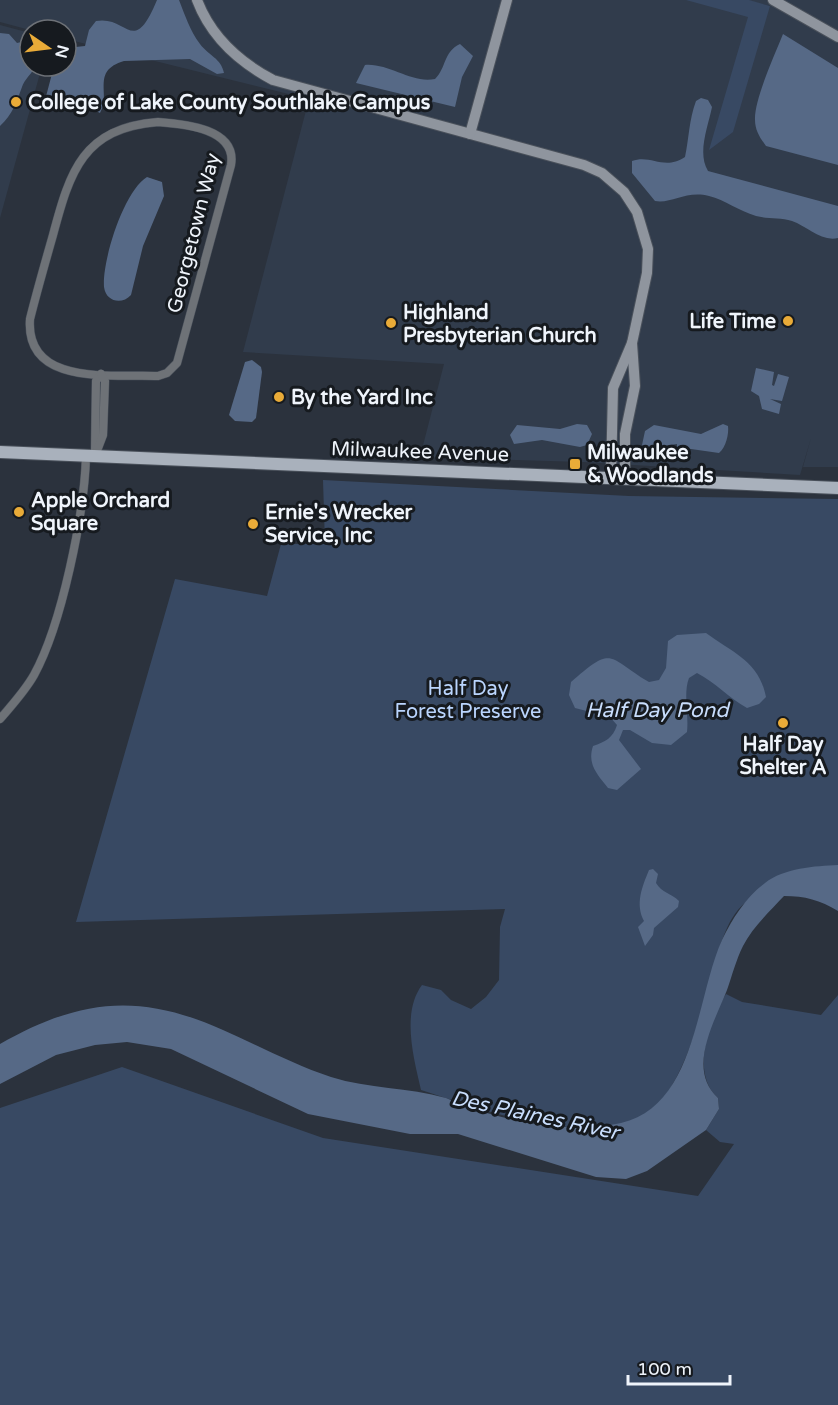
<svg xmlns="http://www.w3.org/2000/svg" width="838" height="1405" font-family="'Varela Round',sans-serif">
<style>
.built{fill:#313c4c}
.green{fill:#384963}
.water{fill:#566986}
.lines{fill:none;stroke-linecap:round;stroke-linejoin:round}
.street-casing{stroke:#4a515b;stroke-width:9}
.secondary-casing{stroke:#4a515b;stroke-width:12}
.primary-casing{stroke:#4a515b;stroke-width:14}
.street{stroke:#6e7277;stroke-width:8}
.secondary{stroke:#8f959e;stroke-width:10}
.primary{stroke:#a9b1bc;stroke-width:12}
.poi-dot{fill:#e9ab38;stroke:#161a1f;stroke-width:2}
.labels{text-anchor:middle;stroke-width:6;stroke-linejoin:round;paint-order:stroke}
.poi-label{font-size:20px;font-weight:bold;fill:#eff4fb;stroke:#161a1f;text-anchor:start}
.street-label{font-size:20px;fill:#eff4fb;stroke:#161a1f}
.park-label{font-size:20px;fill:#bad5fe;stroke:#161a1f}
.water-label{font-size:21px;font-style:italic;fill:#c8ddfc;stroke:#161a1f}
</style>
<rect width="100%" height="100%" fill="#2b323d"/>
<g class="built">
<polygon points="0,0 731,0 770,6 746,0 838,0 838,467 803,467 811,438 800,475 583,462 420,457 444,364 243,352 309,99 66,39 66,30 30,30 0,22"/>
<polygon points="0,25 30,33 30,66 42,66 0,218"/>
</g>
<g class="green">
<polygon points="686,0 749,0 770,6 733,132 709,150 748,17"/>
<path d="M323,480L629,496L838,499V897L805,883C790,887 762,892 749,900C727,914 719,949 713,972C701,1013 690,1059 666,1095C619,1162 481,1109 421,1090C414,1059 401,1013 422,985L441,990L451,1000L471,1009L486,997L499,980L500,927L505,909L76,922L175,579L267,596L281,544H325Z"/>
<path d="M726,994L742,1002L821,1015L838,995V1405H0V1108L122,1067L323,1138L698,1196L734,1144L720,1142L706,1130L719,1109L718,1098C690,1073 709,1021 726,994Z"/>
</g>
<g class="water">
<path d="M157,0H179C185,15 190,31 200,44C209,56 221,58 224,73L217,74L190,59L124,61C90,71 112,95 100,113L62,94L44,104L54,66H66V48L85,46L89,30L96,21C128,15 133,58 157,0Z"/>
<path d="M0,33L9,34L17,43L30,40V66H36C32,73 24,80 22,87C16,103 13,114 0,126Z"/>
<path d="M783,34L838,68V165L766,146C760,138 755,130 755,120C754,100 775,54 783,34Z"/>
<path d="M460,44L473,56L462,77L455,107L356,83L365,65C389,63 412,84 435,79C447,67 443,52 460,44Z"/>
<path d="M701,98L708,100L712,107C708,127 697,153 708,171L838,206V238C821,242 807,226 792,221C780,217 767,219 756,216C739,211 725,200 709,196C686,190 672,204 655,201L632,173V161C651,154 664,171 685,157C689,138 689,120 696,101Z"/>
<path d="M147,177L162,182L164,196L143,246L131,295C122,305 106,302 104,287C102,260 124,191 147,177Z"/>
<polygon points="252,360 261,367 262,372 256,418 252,422 235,421 229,415 245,362"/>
<polygon points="756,368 774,372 772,385 774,386 778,374 789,377 782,401 770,399 781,404 779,414 762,409 759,396 751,391"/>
<polygon points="577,424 587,425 592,434 587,445 580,447 542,440 514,444 510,435 517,425 560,429"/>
<path d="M723,424L728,426C729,434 726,447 719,453L677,447V444L649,448L642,445L645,431L654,425L701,434Z"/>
<path d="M706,633C733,653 759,661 766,697L759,704L747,708C729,698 716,683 697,673L689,678C683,694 689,714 687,732L671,745L652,743L630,730H623L619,740L641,769L617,790L608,788C597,774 587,764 593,746C605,742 613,738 617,725L610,717L575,708L569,695L571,682C614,644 607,657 649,682L659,680L666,668L668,641L677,635Z"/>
<path d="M838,865V911C820,900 805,896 784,896C770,911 752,928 743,946C736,960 732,976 727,990C715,1021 686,1069 718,1098L719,1109L706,1130L647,1171L626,1179L596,1177L458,1134H410L308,1114L171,1049L127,1042L95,1045L56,1055L0,1084V1044C79,999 139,992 223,1030C259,1046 294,1065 331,1077C369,1089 408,1087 446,1098C454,1101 462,1106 470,1108C517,1123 572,1134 621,1123C696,1106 696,997 722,940C732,919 746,897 765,883C784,868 815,866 838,865Z"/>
<path d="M653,869L658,874L656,883C662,893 671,893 679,901L678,907L654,928L653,935L645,946L638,927L644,921C635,904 642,887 649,870Z"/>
</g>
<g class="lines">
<g class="street-casing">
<g id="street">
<path d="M158,122C186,124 237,129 231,165L177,363L167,373L158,376C113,374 25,387 30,319C37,291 45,263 53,235C70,171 83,128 158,122Z"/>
<polyline points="95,452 96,381 101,374"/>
<polyline points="95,456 103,435 105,381 101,374"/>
<path d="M0,719C12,705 25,691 34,675C62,624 84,515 86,457"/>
</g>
</g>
<g class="secondary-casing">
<g id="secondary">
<path d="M197,0C211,37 239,62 273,80L584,165L602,173L624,192L637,212L648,249L647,273L632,343L635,386L625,434V477"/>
<polyline points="773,0 838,37"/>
<polyline points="470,134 507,0"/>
<polyline points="611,477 613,388 632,343"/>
</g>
</g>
<g class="primary-casing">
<polyline id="primary" points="0,452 838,488"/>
</g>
<use href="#street" class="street"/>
<use href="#secondary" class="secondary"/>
<use href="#primary" class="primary"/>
</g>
<g class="poi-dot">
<circle cx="16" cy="102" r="6"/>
<circle cx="788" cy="321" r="6"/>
<circle cx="391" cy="323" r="6"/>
<circle cx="279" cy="397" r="6"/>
<rect x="569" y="458" width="12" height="12" rx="3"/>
<circle cx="19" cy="512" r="6"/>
<circle cx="253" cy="524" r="6"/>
<circle cx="783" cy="723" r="6"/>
</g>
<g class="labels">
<g class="poi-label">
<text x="28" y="109">College of Lake County Southlake Campus</text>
<text x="403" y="319">Highland<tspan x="403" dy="23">Presbyterian Church</tspan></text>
<text x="776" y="328" text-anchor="end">Life Time</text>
<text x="291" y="404">By the Yard Inc</text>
<text x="587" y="459">Milwaukee<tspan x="587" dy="23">&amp; Woodlands</tspan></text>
<text x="31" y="507">Apple Orchard<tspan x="31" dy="23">Square</tspan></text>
<text x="265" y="519">Ernie's Wrecker<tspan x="265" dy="23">Service, Inc</tspan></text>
<text x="783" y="751" text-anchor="middle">Half Day<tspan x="783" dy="23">Shelter A</tspan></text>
</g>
<g class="street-label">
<text transform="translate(193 233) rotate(-76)" y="7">Georgetown Way</text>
<text transform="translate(420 451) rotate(2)" y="7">Milwaukee Avenue</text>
</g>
<g class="park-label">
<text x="468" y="695">Half Day<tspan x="468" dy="23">Forest Preserve</tspan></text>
</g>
<g class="water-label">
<text x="657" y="717">Half Day Pond</text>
<text transform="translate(535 1115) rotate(12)" y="7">Des Plaines River</text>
</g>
</g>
<g transform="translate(48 48) rotate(104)"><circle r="28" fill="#161a1f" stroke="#6d7177" stroke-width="1.5"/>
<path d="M0-4.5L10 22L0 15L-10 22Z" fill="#e9ab38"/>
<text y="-9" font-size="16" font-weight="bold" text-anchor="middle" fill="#eff4fb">N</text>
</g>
<path d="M628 1375v9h102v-9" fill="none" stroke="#eff4fb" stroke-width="3"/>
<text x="637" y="1375" font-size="18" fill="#eff4fb" stroke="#161a1f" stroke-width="4.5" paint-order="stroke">100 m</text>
</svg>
